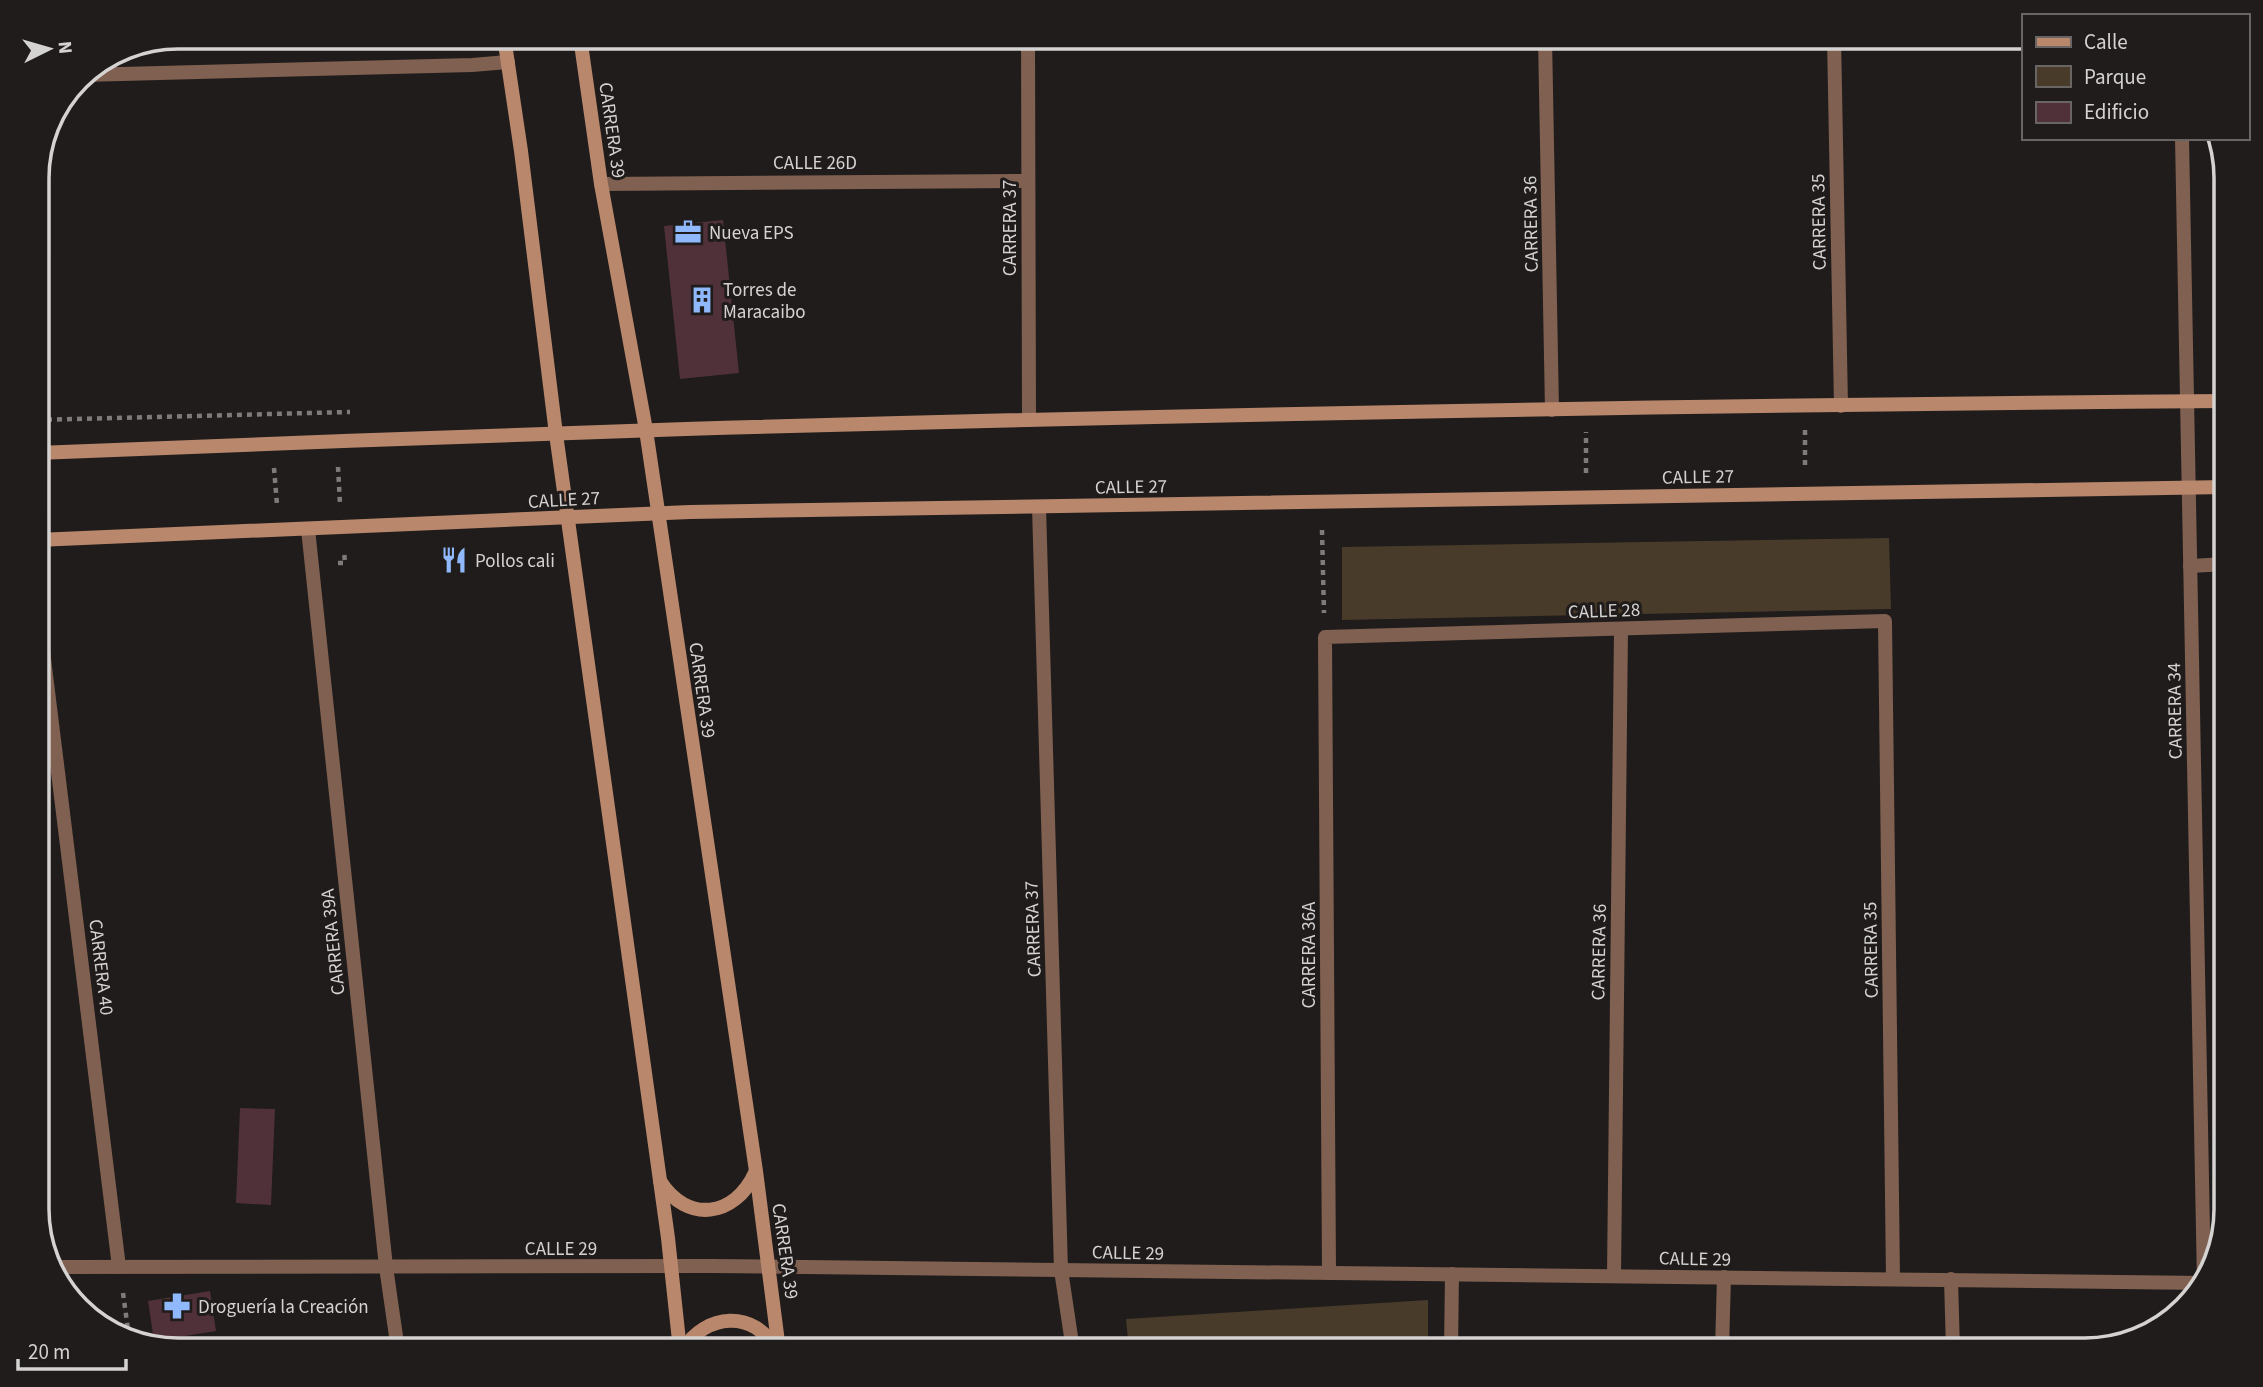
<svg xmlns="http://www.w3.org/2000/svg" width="2263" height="1387" font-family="'Source Sans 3',sans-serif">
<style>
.green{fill:#483b29}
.building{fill:#50313a}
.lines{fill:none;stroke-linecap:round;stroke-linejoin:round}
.path{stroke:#7e7b7a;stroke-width:4.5;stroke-dasharray:5 5;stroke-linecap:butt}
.lane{stroke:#806050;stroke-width:14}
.street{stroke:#806050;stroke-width:14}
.secondary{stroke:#b9876c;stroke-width:14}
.labels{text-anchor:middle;stroke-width:6;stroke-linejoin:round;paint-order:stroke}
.street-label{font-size:19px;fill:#d5d2d2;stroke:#1f1c1b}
.poi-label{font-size:19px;fill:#d5d2d2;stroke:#1f1c1b;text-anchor:start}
.rim{fill:none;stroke:#d5d2d2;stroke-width:3.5}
</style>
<rect width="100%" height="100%" fill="#1f1c1b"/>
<g class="green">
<polygon points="1889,538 1891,609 1342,620 1342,547"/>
<polygon points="1428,1300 1428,1350 1129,1350 1126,1319"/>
</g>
<g class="building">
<polygon points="723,220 739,373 680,379 664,226"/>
<polygon points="240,1108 275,1109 271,1205 236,1203"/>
<polygon points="210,1291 216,1331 154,1341 148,1301"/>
</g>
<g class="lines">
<g class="path">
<polyline points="37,420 350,412"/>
<polyline points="1805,430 1805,470"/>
<polyline points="338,467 340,504"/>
<polyline points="274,468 277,505"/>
<polyline points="1586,473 1586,432"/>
<polyline points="2217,520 2226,519"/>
<polyline points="1322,530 1324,613"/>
<polyline points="338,563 345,563 344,551"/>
<polyline points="123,1293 129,1337"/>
</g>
<polyline class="lane" points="2190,566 2226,564"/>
<g class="street">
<polyline points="1028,37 1029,420"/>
<polyline points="1545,37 1552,410"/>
<polyline points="1834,37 1841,406"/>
<polyline points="83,75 472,65 508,62"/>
<polyline points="2182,138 2204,1283"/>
<polyline points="601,184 1028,181"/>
<polyline points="1039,507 1061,1270 1073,1350"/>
<polyline points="308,529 386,1267 398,1350"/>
<polyline points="37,602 119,1267"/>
<polyline points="52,1267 712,1266 2205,1283"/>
<polyline points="1329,1273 1325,637 1885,621 1893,1279"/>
<polyline points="1614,1276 1621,629"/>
<polyline points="1951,1279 1953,1350"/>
<polyline points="1451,1350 1452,1274"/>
<polyline points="1722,1350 1724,1277"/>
</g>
<g class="secondary">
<polyline points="504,37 521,151 556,434 668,1238 680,1350"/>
<polyline points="580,37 601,184 646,430 756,1171 779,1350"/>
<path d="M37,453C253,445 470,435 686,429C1199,414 1713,405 2226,401"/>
<polyline points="37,540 690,512 2226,487"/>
<path d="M660,1181C687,1224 735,1217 755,1173"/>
<path d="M683,1350C705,1313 755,1309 776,1350"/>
</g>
</g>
<defs>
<g id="office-bare" transform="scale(2.1)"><path d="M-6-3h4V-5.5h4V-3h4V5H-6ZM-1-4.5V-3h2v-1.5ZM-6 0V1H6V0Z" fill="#90b8fd" stroke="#1f1c1b" stroke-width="2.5" paint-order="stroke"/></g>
<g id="building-bare" transform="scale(2.1)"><path d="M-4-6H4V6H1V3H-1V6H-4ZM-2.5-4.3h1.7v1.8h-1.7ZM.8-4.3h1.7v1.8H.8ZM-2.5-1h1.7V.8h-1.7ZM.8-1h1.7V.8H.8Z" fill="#90b8fd" stroke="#1f1c1b" stroke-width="2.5" paint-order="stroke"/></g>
<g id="restaurant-bare" transform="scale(2.1)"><path d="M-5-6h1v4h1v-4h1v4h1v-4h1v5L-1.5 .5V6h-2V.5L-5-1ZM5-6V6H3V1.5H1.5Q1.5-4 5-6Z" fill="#90b8fd" stroke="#1f1c1b" stroke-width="2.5" paint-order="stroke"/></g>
<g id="pharmacy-bare" transform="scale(2.1)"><path d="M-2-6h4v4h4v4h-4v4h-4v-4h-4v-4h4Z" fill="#90b8fd" stroke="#1f1c1b" stroke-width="2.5" paint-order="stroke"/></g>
</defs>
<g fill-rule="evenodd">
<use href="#office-bare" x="688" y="232"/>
<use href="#building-bare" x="702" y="300"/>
<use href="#restaurant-bare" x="454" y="560"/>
<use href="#pharmacy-bare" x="177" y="1306"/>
</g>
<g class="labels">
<g class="street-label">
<text transform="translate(613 130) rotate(82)" y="7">CARRERA 39</text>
<text x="815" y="169">CALLE 26D</text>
<text transform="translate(1818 222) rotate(-91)" y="7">CARRERA 35</text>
<text transform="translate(1530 224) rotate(-91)" y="7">CARRERA 36</text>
<text transform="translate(1009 228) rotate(-90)" y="7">CARRERA 37</text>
<text transform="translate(1698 476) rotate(-1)" y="7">CALLE 27</text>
<text transform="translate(1131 486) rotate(-1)" y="7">CALLE 27</text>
<text transform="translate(564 499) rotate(-3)" y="7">CALLE 27</text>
<text transform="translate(1604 610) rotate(-2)" y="7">CALLE 28</text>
<text transform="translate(703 690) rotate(82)" y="7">CARRERA 39</text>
<text transform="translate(2174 711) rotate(-91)" y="7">CARRERA 34</text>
<text transform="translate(1032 929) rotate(-92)" y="7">CARRERA 37</text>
<text transform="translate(332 942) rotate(-96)" y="7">CARRERA 39A</text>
<text transform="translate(1870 950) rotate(-91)" y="7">CARRERA 35</text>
<text transform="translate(1598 952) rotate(-89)" y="7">CARRERA 36</text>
<text transform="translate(1308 955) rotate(-90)" y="7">CARRERA 36A</text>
<text transform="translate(102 967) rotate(83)" y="7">CARRERA 40</text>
<text x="561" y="1255">CALLE 29</text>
<text transform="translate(786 1251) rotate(82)" y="7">CARRERA 39</text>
<text transform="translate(1128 1252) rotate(1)" y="7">CALLE 29</text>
<text transform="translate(1695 1258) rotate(1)" y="7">CALLE 29</text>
</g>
<g class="poi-label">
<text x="709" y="239">Nueva EPS</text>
<text x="723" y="296">Torres de<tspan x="723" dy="22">Maracaibo</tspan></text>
<text x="475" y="567">Pollos cali</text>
<text x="198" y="1313">Droguería la Creación</text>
</g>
</g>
<path d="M0 0H2263V1387H0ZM178 49H2085A129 129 0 0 1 2214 178V1209A129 129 0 0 1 2085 1338H178A129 129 0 0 1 49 1209V178A129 129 0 0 1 178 49Z" fill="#1f1c1b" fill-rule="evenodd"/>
<path class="rim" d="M178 49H2085A129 129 0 0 1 2214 178V1209A129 129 0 0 1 2085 1338H178A129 129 0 0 1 49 1209V178A129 129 0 0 1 178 49Z"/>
<rect x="2022" y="14" width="228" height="126" fill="#1f1c1b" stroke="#686564" stroke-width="2"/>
<rect x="2036" y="37" width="35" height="10" fill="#b9876c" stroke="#686564" stroke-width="2"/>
<text x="2084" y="49" font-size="21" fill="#d5d2d2">Calle</text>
<rect x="2036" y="66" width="35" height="21" fill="#483b29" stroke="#686564" stroke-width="2"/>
<text x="2084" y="84" font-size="21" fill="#d5d2d2">Parque</text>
<rect x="2036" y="102" width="35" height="21" fill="#50313a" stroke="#686564" stroke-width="2"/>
<text x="2084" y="119" font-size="21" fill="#d5d2d2">Edificio</text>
<g transform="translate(49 49) rotate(85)" stroke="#1f1c1b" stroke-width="5" paint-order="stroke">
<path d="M0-5L12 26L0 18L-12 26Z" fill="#d5d2d2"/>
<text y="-10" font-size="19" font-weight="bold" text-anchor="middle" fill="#d5d2d2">N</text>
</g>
<path d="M18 1359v10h108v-10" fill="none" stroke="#d5d2d2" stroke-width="3.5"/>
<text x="28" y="1359" font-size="21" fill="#d5d2d2" stroke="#1f1c1b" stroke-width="5" paint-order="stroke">20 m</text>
</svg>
